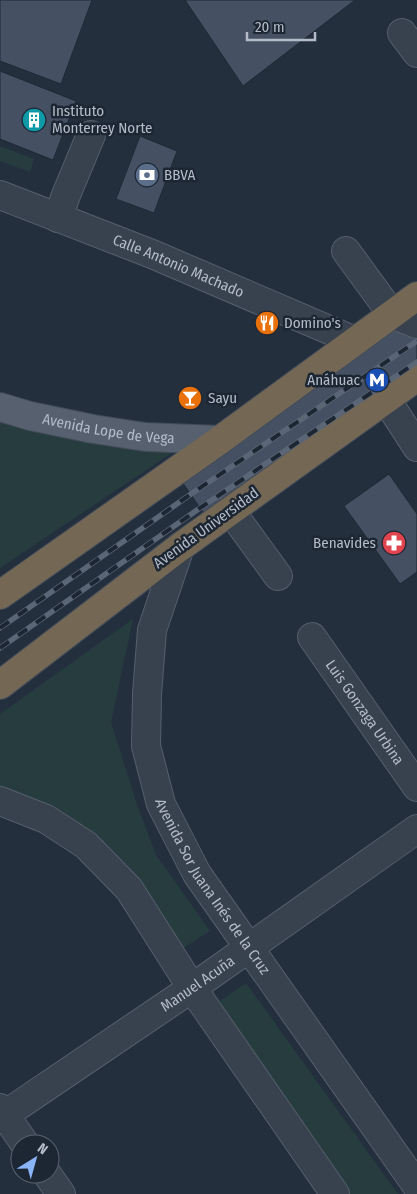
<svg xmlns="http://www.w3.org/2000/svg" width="417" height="1194" font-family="'Fira Sans Condensed',sans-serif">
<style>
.green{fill:#263c3f}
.building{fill:#455162;stroke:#1f2835}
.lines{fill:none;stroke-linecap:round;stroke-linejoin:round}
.minor-casing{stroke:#565f6c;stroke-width:30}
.major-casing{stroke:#414a57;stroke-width:30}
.highway-casing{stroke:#434c59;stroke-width:30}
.minor{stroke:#38414e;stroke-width:28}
.major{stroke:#56606e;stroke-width:28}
.highway{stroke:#746855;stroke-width:28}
.rail-casing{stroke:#5a6575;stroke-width:5.5}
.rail{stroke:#1d2633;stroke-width:4;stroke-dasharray:11;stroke-linecap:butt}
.labels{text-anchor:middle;stroke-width:5;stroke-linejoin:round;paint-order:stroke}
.poi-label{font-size:15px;fill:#b4bcc9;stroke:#1d2633;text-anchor:start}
.street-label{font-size:15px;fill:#b4bcc9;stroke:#1d2633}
</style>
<rect width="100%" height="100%" fill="#242f3e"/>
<g class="green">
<polygon points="0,146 34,159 30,172 0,161"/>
<polygon points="0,413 178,449 0,568"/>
<polygon points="133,619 111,722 137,805 156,855 210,931 182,949 127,865 76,823 0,788 0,714"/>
<polygon points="246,983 398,1194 338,1194 211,1007"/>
</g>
<g class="building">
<polygon points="0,0 92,0 61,84 0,61"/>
<polygon points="185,0 355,0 243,86"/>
<polygon points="0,71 76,101 53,160 0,139"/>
<polygon points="140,136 177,151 154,213 116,199"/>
<polygon points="417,314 417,390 214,528 178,476"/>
<polygon points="389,474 417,514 417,572 400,584 344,506"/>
</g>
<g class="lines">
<g class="minor-casing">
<g id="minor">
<polyline points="402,33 417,53"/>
<path id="s1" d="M0,195L152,254L355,341"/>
<polyline points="58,218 66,195 91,135"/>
<polyline points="346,251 392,314 417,324"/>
<polyline points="386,399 417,447"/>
<polyline points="230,510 278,576"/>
<path id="s2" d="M180,547L152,630L147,694L146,746L161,804L197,874L417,1186"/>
<path id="s3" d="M312,637L417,787"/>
<polyline points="0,801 46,819 86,845 129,889 192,988 335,1194"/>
<polyline points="0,1108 25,1144"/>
<path id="s4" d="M0,1118L192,988L417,829"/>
<polyline points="47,1174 61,1194"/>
</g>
</g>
<g class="major-casing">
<g id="major">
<path id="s5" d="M0,407L30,416L93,429L145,437L220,440"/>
</g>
</g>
<g class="highway-casing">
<g id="highway">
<polyline points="0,595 220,440 417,296"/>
<polyline points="0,685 180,547 417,377"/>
</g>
</g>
<use href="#minor" class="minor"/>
<use href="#major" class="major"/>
<use href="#highway" class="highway"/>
<g class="rail-casing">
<g id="rail">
<polyline points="0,628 191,494 417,341"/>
<polyline points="0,648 200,508 417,362"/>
</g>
</g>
<use href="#rail" class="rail"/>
</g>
<defs>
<g id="building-disc" transform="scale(1.25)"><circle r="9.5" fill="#0f9aa8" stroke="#1d2633"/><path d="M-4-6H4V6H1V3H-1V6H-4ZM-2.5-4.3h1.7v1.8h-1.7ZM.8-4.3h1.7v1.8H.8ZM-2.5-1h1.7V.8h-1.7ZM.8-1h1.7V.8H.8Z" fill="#fff"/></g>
<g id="bank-disc" transform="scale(1.25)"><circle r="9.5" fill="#5c6f8a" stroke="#1d2633"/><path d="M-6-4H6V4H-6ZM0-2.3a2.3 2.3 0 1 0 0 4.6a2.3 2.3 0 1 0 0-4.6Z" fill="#fff"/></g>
<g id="restaurant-disc" transform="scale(1.25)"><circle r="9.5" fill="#e8710a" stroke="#1d2633"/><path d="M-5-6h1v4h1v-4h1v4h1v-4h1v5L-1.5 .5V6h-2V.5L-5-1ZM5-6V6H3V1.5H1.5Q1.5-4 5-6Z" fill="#fff"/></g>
<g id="metro-disc" transform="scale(1.25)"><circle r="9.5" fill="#1a4fb4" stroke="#1d2633"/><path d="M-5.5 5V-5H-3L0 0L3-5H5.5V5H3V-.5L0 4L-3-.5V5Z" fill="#fff"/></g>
<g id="bar-disc" transform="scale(1.25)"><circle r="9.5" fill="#e8710a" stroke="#1d2633"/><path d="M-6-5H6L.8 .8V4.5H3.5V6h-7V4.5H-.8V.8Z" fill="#fff"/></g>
<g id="pharmacy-disc" transform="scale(1.25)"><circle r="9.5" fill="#e0444e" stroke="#1d2633"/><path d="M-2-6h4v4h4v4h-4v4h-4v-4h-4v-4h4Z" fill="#fff"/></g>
</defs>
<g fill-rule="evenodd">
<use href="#building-disc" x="34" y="120"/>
<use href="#bank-disc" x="147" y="175"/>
<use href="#restaurant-disc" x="267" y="323"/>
<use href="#metro-disc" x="377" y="380"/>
<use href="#bar-disc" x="190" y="398"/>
<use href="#pharmacy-disc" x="394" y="543"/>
</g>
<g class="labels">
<g class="poi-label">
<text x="52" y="116">Instituto<tspan x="52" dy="17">Monterrey Norte</tspan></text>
<text x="164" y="180">BBVA</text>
<text x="284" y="328">Domino's</text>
<text x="360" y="385" text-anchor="end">Anáhuac</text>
<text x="208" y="403">Sayu</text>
<text x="376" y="548" text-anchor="end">Benavides</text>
</g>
<g class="street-label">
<text dy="5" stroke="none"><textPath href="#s1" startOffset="192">Calle Antonio Machado</textPath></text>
<text dy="5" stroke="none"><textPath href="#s5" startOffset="111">Avenida Lope de Vega</textPath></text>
<text transform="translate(206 528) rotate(-36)" y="5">Avenida Universidad</text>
<text dy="5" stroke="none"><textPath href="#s3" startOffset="92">Luis Gonzaga Urbina</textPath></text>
<text dy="5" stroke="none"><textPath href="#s2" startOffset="361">Avenida Sor Juana Inés de la Cruz</textPath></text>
<text dy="5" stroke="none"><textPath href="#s4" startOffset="239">Manuel Acuña</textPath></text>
</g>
</g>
<g transform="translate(35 1159) rotate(37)"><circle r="24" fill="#1d2633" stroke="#59626f"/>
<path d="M0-4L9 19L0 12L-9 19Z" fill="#8ab4f8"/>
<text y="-8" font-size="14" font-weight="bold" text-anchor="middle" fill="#b4bcc9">N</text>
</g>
<path d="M247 32v8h68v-8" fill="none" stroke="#b4bcc9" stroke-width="2.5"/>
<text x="255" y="32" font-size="15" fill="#b4bcc9" stroke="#1d2633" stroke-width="4" paint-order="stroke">20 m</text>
</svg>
